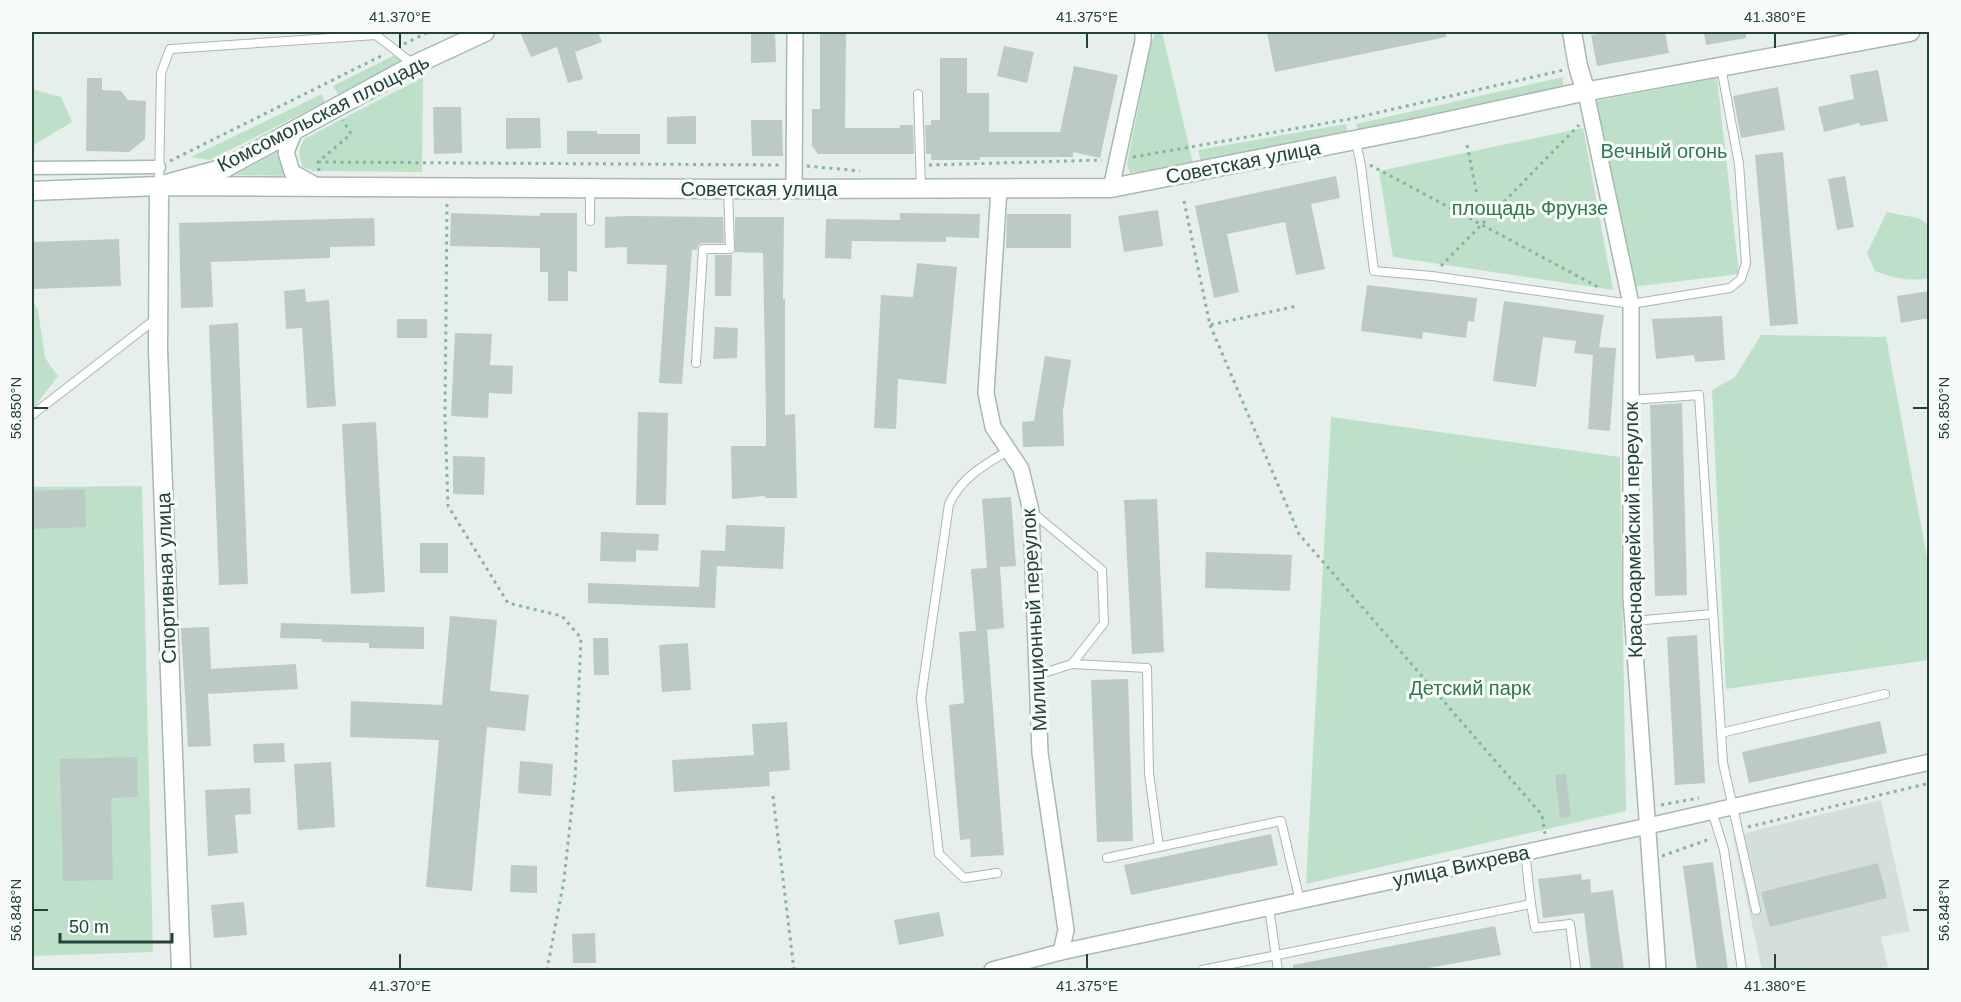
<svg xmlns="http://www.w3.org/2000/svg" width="1961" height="1002" font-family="Helvetica,sans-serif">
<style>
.built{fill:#d4dfda}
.green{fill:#bfe0c8}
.building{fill:#bbcac4}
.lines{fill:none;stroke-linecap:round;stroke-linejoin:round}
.service-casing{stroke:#a8b8b2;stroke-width:10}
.pedestrian-casing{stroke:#a8b8b2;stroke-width:15}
.minor-casing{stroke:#a8b8b2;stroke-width:18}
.tertiary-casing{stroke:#a8b8b2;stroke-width:21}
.secondary-casing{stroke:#a4bbb3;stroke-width:21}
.path{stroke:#86b3a5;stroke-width:3;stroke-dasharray:3 4.5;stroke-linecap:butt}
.service{stroke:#fff;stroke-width:8}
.pedestrian{stroke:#fff;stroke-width:12}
.minor{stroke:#fff;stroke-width:15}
.tertiary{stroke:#fff;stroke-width:18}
.secondary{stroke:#fff;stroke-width:18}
.ticks{fill:none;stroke:#24423a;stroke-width:2}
.labels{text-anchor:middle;stroke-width:6;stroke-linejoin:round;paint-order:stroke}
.street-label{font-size:20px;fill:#24423a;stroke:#f7fbf9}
.park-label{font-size:20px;fill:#2d7a4b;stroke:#f7fbf9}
.neatline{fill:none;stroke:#24423a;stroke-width:2}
.ticks-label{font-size:15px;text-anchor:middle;fill:#24423a}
</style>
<rect width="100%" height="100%" fill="#e6efeb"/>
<polygon class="built" points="1881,800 1910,931 1881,937 1888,967 1871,970 1762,970 1733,836"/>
<g class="green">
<polygon points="1156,32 1162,32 1193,163 1130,173 1127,165 1151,43"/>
<polygon points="395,55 403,61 338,94 333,86"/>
<path d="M423,77L422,172L313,171L303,167C298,156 298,150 304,139Z"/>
<polygon points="1563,77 1563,91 1359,133 1356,124"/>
<polygon points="1717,78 1739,274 1632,287 1591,102"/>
<polygon points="32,89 61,97 72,122 32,146"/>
<polygon points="322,94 325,102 210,160 191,157"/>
<polygon points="1346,124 1348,135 1201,162 1198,150"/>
<polygon points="1583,128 1613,290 1393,257 1379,171"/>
<polygon points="279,151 282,169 290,176 235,175"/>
<path d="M1887,212L1918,218L1929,225V278C1910,282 1893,278 1875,271L1867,253Z"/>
<polygon points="32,300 38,310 45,358 58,376 35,406 32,405"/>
<polygon points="1761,335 1886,337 1929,568 1929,660 1726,689 1712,390 1735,377"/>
<polygon points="1331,417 1620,457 1626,811 1306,884"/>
<polygon points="142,486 153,952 32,956 32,487"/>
</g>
<g class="building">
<polygon points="520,32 598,32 602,42 575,52 583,79 568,83 557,47 531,57"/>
<polygon points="751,32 775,32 776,62 751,63"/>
<polygon points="820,32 846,32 845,128 900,128 900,125 913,125 914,154 818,154 812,146 812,109 820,109"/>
<polygon points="1267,32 1446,32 1446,37 1275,72"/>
<polygon points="1609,32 1665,32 1669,53 1597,66 1591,35"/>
<polygon points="1704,32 1746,32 1746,38 1706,45"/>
<polygon points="1004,46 1034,52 1027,83 997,76"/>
<polygon points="940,58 967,58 967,93 989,93 989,132 1060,132 1074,66 1118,75 1100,158 1073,152 1073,157 980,157 980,160 931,160 931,154 926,154 925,125 931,125 931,120 940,120"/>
<polygon points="1878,70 1888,121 1860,126 1859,123 1824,132 1818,107 1854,99 1850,75"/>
<polygon points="87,78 102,78 102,90 121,91 128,100 146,101 145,139 129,152 86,151"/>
<polygon points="1778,87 1785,130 1741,138 1733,96"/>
<polygon points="433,107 461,107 462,153 434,154"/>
<polygon points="696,116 696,144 667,144 667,117"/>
<polygon points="506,118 540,118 541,148 506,149"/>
<polygon points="751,120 782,120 783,156 752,156"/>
<polygon points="567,131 597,131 597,134 640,134 640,154 567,154"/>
<polygon points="1783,152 1798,324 1770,326 1755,155"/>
<polygon points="1336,176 1340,198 1311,204 1325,269 1296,275 1285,222 1227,234 1239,292 1214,298 1195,206"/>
<polygon points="1845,176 1854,227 1837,230 1828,179"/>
<polygon points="1158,210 1163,246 1124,252 1118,216"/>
<polygon points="451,213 540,216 540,213 577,213 577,272 568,271 568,301 548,301 548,272 540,272 540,248 450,246"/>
<polygon points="900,213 980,214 979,238 946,237 946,242 852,241 851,259 825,258 826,219 900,220"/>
<polygon points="1007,214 1071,214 1071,248 1006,248"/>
<polygon points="627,216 723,217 724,243 702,243 698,245 697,250 692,250 682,384 659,383 667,265 627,264 627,247 605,248 605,217"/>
<polygon points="735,217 784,217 783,299 785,299 785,415 795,414 797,498 765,498 765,496 732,499 731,446 766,446 766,412 763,253 735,252"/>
<polygon points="374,218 375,246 330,247 330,258 211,262 213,307 181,308 179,223"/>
<polygon points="119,239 121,286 32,289 32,242"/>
<polygon points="715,255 732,255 731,296 715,296"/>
<polygon points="917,263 957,267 946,384 898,379 896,429 874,428 881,295 913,297"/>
<polygon points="1367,285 1477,298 1474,322 1468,321 1466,338 1423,332 1422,339 1361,331"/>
<polygon points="305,289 306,302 329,300 336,406 307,408 302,328 286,329 284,291"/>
<polygon points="1929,291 1929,318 1901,323 1897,296"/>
<polygon points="1504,301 1604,315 1599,347 1616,348 1610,431 1588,429 1593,355 1574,353 1576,341 1543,337 1536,387 1493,381"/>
<polygon points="1722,316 1725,360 1695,362 1694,355 1656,359 1652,319"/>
<rect x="397" y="319" width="30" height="19"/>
<polygon points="238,323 248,584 219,585 209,325"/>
<polygon points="715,327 738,328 737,358 713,359"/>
<polygon points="455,333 492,334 490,365 513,366 512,394 489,393 488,418 451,416"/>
<polygon points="1045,356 1071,360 1063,411 1064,446 1023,447 1022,422 1034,421"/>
<polygon points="1682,403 1687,595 1655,596 1650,405"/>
<polygon points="638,412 668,413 666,505 636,505"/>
<polygon points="376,422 385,592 351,594 342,424"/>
<polygon points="453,456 485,457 484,495 453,494"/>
<polygon points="85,489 86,527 32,529 32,491"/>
<polygon points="1011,497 1016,566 1000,567 1004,628 976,631 971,569 987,568 982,499"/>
<polygon points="1157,499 1164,652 1132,654 1124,500"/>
<polygon points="726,525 785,527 783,569 717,566 715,608 588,603 588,583 699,587 701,550 725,551"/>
<polygon points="601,532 659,534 658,551 636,550 636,562 600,561"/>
<rect x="420" y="543" width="28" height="30"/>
<polygon points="1206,552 1292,555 1290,591 1205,588"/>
<polygon points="450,616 497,620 490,691 529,695 525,731 487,727 472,891 426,887 439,740 350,737 351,701 442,705"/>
<polygon points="281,623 424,627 424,649 369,648 369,643 322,642 322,639 280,638"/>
<polygon points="209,627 211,669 296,664 298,689 208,694 211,746 188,747 181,628"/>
<polygon points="987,630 1004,855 971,857 970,839 960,840 949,705 964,703 959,632"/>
<polygon points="1697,635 1705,783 1675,785 1667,637"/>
<polygon points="593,638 608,638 609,675 594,675"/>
<polygon points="688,643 691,690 662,692 659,645"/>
<polygon points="1128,679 1133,841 1097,842 1091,680"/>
<polygon points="1880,721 1887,753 1749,783 1742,752"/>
<polygon points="787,722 790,770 769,772 770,786 674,792 672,760 754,755 752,724"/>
<polygon points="284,743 285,762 254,763 253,744"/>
<polygon points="137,757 138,797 111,798 113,880 63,881 60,759"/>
<polygon points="520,761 553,764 551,796 518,793"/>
<polygon points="331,762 335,827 298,830 294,764"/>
<polygon points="1566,774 1571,817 1560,818 1555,775"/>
<polygon points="250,788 251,814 235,815 238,853 208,856 205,790"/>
<polygon points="1271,834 1278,865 1131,895 1124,865"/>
<polygon points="1713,862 1728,970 1697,970 1683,866"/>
<polygon points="1878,863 1887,898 1770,927 1761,892"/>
<polygon points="511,865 537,866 537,893 510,892"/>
<polygon points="1581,874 1582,880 1590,879 1591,893 1613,890 1624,970 1591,970 1584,913 1543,918 1538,879"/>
<polygon points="244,902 247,935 214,938 211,905"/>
<polygon points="939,912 944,936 899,945 894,920"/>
<polygon points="1495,926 1501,955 1417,970 1293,970 1293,965"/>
<polygon points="595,933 596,963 573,963 572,934"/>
</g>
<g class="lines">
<g class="service-casing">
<g id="service">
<polyline points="918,94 921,188"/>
<polyline points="1356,141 1361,166 1374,271 1432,276 1631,304 1730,288 1741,279 1746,263 1739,164 1721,67"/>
<polyline points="159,186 161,73 170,49 376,35 413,64"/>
<polyline points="590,189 590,221"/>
<polyline points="696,363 703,249 730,249 728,189"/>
<polyline points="1631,400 1699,395 1723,763 1756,910"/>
<polyline points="32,415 157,318"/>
<polyline points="1032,512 1102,570 1104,623 1072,664 1037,675"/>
<polyline points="1633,621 1713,614"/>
<polyline points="1072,664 1147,668 1149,773 1159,847"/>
<polyline points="1721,733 1885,694"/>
<polyline points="1712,811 1724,850 1742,970"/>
<polyline points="1107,858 1281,821 1300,901"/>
<path d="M997,873L964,878L939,854L921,698L949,504C963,476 983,466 1009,450"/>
<polyline points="1531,904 1535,928 1570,924 1576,970"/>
<polyline points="1269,908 1278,970"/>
<polyline points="1202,970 1531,904 1525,852"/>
</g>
</g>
<g class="pedestrian-casing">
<polyline id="pedestrian" points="32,168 159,167"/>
</g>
<g class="minor-casing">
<g id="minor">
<polyline points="1586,93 1631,304 1631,597 1658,970"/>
<polyline points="295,130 286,152 292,172 319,187"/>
<polyline points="1111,188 1143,41 1143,32"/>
<polyline points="794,189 795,32"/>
<polyline points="999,189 986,393 993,427 1021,469 1031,511 1040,753 1066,930 1061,952"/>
<polyline points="992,970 1061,952 1648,826 1930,762"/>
</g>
</g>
<g class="tertiary-casing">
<g id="tertiary">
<polyline points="1572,32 1578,66 1586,93"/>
<polyline points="181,970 158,350 159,186 728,189 1111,188 1416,128 1573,94 1910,32"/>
</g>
</g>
<g class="secondary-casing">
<polyline id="secondary" points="32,191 159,186 225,168 414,65 485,32"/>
</g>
<g class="path">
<polyline points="404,44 429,32"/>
<polyline points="1467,145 1477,195"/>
<polyline points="1133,157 1350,119 1564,70"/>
<polyline points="170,161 385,54"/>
<polyline points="318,162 779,165"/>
<polyline points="929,165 1102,160"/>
<polyline points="1370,165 1600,288"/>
<polyline points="807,166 860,171"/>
<polyline points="319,171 318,162 351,134 343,120"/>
<polyline points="1184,201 1210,325 1297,306"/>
<polyline points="447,204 445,417 448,506 508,603 562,616 581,638 575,778 564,880 547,970"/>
<polyline points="1441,266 1579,125"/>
<polyline points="1210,325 1299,534 1542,815 1545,834"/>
<polyline points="773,796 794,970"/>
<polyline points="1661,805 1699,798"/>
<polyline points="1748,827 1930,783"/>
<polyline points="1662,856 1710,839"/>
</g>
<use href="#service" class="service"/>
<use href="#pedestrian" class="pedestrian"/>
<use href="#minor" class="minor"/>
<use href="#tertiary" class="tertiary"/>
<use href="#secondary" class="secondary"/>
</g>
<path class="ticks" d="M400,33V48M1087,33V48M1775,33V48M33,408H48M1913,408H1928M33,910H48M1913,910H1928M400,954V969M1087,954V969M1775,954V969"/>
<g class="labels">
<g class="street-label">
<text transform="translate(323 113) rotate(-27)" y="7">Комсомольская площадь</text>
<text transform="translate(1243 162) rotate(-11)" y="7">Советская улица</text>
<text x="759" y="196">Советская улица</text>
<text transform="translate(1633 530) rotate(-91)" y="7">Красноармейский переулок</text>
<text transform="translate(166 578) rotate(-92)" y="7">Спортивная улица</text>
<text transform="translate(1034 620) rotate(-93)" y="7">Милиционный переулок</text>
<text transform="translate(1461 866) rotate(-12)" y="7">улица Вихрева</text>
</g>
<g class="park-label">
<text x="1664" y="158">Вечный огонь</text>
<text x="1530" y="215">площадь Фрунзе</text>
<text x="1470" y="695">Детский парк</text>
</g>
</g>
<rect width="1961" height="1002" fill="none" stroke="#f7fbf9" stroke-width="66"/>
<path d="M60 933v9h112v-9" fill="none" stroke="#24423a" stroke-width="3"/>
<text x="69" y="933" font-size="18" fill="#24423a" stroke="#f7fbf9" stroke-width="4.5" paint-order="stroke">50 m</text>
<rect x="33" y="33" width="1895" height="936" class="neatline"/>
<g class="ticks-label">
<text x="400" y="22">41.370°E</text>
<text x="1087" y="22">41.375°E</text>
<text x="1775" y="22">41.380°E</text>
<text transform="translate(16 408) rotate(-90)" y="5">56.850°N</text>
<text transform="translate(1944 408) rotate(-90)" y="5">56.850°N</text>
<text transform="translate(16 910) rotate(-90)" y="5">56.848°N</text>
<text transform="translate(1944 910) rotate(-90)" y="5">56.848°N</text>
<text x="400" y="991">41.370°E</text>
<text x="1087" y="991">41.375°E</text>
<text x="1775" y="991">41.380°E</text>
</g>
</svg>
